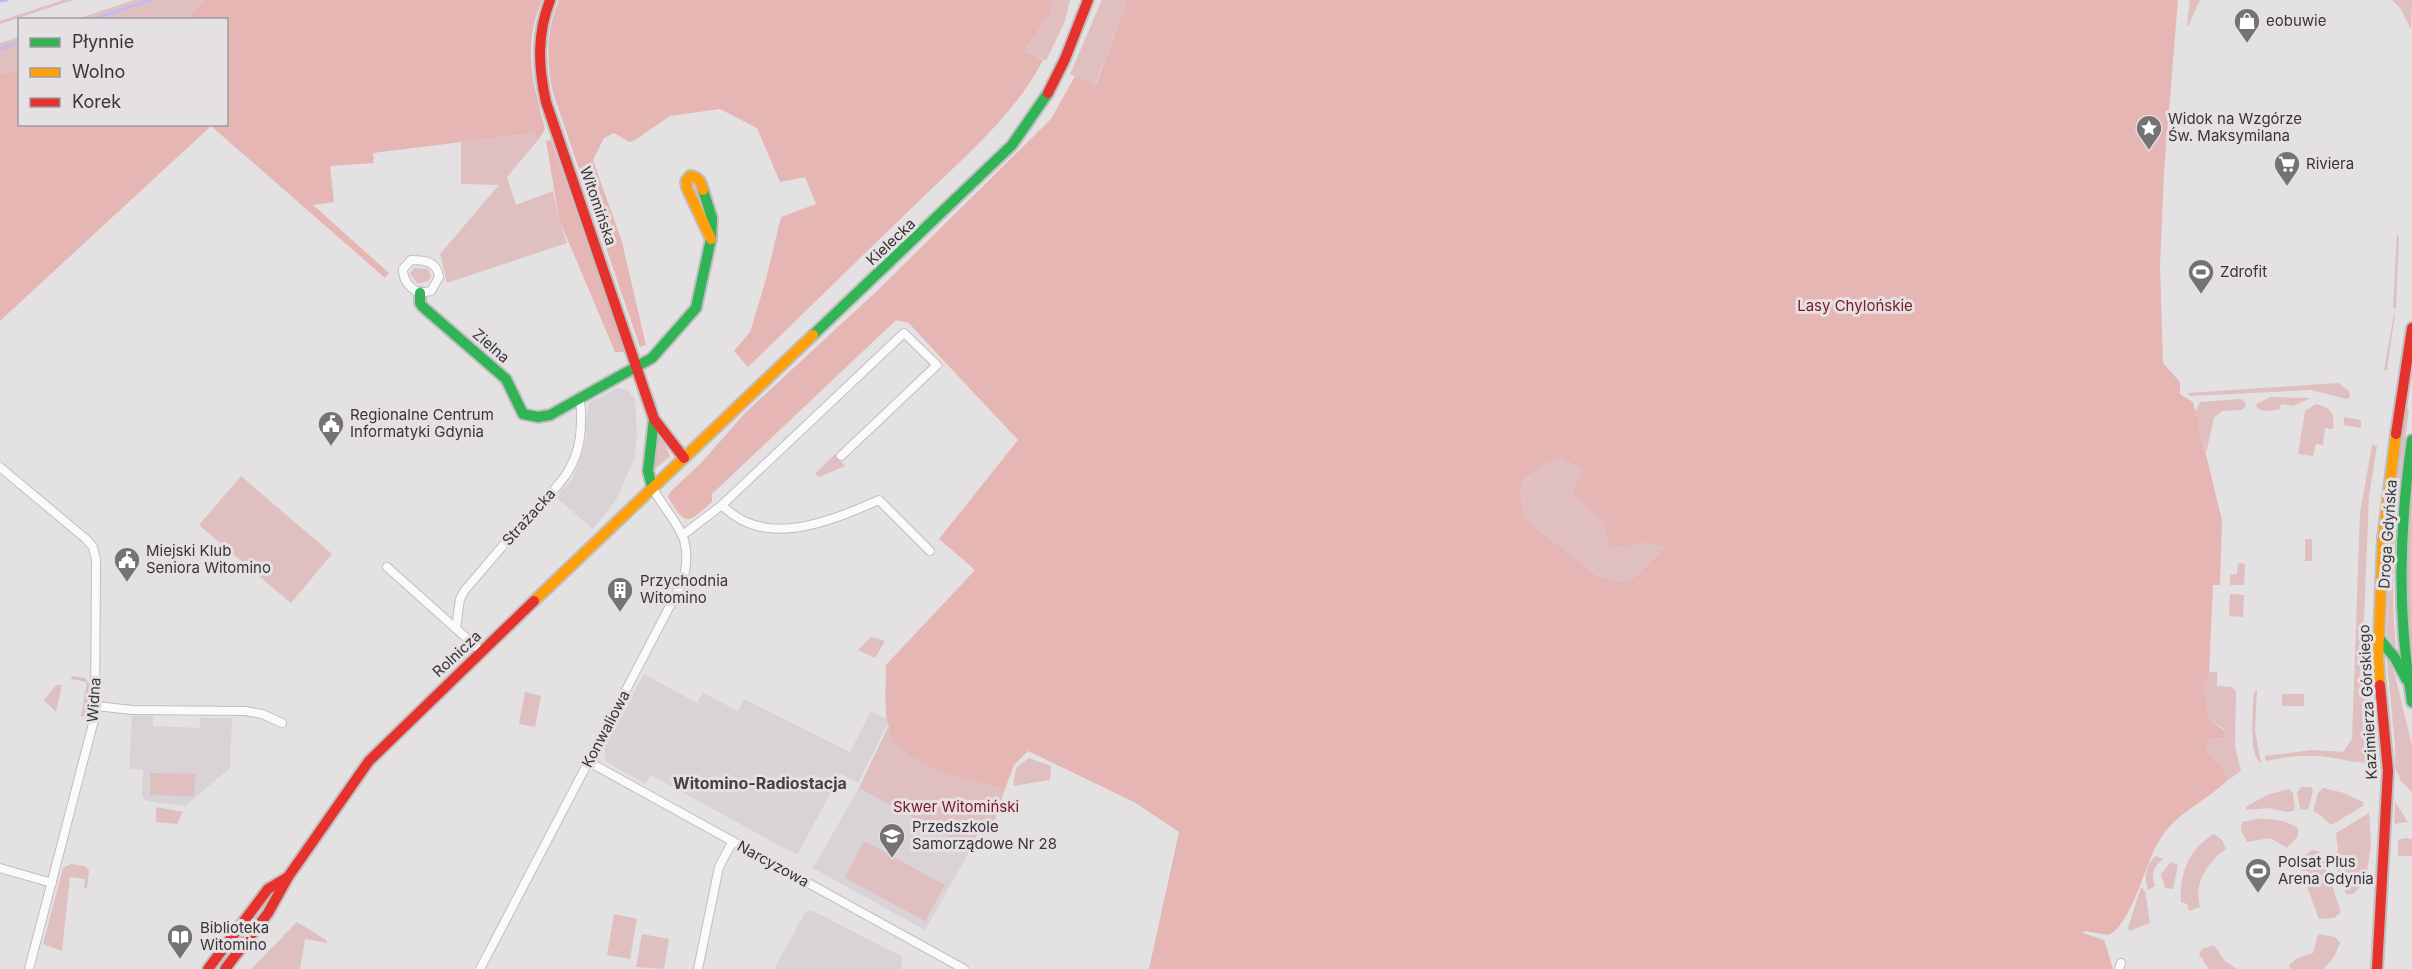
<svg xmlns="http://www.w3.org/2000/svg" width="2412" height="969" font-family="Inter,sans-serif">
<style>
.built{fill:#d9d2d7}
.green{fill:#dfbfbf}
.forest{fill:#e6b6b5;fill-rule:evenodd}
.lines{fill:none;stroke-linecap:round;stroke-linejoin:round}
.stream{stroke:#c2baee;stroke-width:3}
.street-casing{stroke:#c0bebf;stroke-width:10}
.fast-casing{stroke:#c0bebf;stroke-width:14}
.slow-casing{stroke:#c0bebf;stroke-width:14}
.jam-casing{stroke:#c0bebf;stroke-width:14}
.street{stroke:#fbfafb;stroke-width:8}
.fast{stroke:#30b455;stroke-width:10}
.slow{stroke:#ff9f0a;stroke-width:10}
.jam{stroke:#e5322d;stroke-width:10}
.labels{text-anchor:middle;stroke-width:6;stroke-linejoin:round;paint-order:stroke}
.poi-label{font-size:15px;fill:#383637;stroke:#e5e0e3;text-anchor:start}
.street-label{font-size:15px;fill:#383637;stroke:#e5e0e3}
.park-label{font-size:15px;fill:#7d1822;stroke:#e5e0e3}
.neighbourhood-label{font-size:16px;font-weight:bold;fill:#444143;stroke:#e5e0e3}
</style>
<rect width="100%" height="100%" fill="#e4e1e3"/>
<g class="built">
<polygon points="618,388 626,389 635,399 637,436 634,459 616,500 593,529 556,497 572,479 580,461 586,439 586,420 589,403"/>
<polygon points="644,674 697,703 703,693 738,711 744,699 850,752 871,711 888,720 888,723 858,783 841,774 797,855 651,775 645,784 605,761 605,747"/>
<polygon points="132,716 153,716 153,726 200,728 200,718 232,718 230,768 185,806 146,801 142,796 143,770 129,769"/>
<polygon points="859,788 971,849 925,930 813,868"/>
<polygon points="811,910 903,957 901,969 774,969 805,913"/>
</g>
<g class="green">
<polygon points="63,0 73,0 0,24 0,21"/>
<polygon points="134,0 204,0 187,19 74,20"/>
<polygon points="1054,0 1070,0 1065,21 1046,61 1024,51 1049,15"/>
<polygon points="1102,0 1127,0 1095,86 1070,74"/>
<polygon points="2190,0 2200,0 2188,26 2187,25"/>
<polygon points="2392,0 2412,0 2411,30 2401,9"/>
<polygon points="19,37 19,70 0,74 0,43"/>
<polygon points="535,133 539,139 507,177 516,205 553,191 559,219 567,243 447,283 440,254 499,185 461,184 461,142"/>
<polygon points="2397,234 2399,236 2396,308 2393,308"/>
<polygon points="414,268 428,269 431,276 428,281 418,284 410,274"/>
<polygon points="2394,314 2395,315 2387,370 2384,370"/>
<polygon points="2338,383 2349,391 2350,397 2347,399 2311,390 2189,396 2188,393"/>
<polygon points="2271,397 2311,398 2293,406 2281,404 2279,410 2263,411 2257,408 2256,404"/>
<polygon points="2241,399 2245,402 2246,407 2241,410 2222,411 2214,418 2206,453 2195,412 2200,402"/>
<path d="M2316,404C2331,408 2335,413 2333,429L2325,428L2323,445L2316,444L2313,456L2298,454L2305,411Z"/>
<path d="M2406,407L2409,410C2398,491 2388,566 2396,648L2387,636L2390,529Z"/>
<polygon points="2344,417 2361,420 2361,428 2344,425"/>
<polygon points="660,435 670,456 654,470 656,437"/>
<path d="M2372,445L2377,446L2369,496L2363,643L2373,742L2370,762C2355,764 2343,759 2328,757C2307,754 2287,757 2266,761L2265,756L2312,750L2343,752L2352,739L2360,513Z"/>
<polygon points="835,454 845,466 819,477 815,474"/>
<polygon points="1561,457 1583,471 1571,493 1601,520 1611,546 1649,543 1665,547 1628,583 1598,576 1526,520 1521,499 1522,481 1544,465"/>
<polygon points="241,476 332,554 291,603 199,525"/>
<path d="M2412,482V662C2401,602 2405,542 2412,482Z"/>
<rect x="2305" y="539" width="7" height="22"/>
<polygon points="2238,563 2245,564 2244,585 2230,585 2230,575 2237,574"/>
<polygon points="2230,594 2244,595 2243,617 2229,616"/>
<polygon points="871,637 885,641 875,658 858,650"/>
<polygon points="2386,652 2395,675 2412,746 2412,792 2401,781 2395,768 2395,745"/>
<polygon points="2209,672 2217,672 2217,686 2232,687 2236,691 2235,746 2241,771 2228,780 2222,768 2207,753 2207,739 2225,738 2224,729 2209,719 2204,688"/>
<polygon points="72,676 85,678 90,685 86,717 81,716 87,682 71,679"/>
<polygon points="56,685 62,685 56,712 44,700"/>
<path d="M2257,690L2255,731L2261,763C2248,757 2253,707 2254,692Z"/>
<polygon points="525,692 541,696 535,727 519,724"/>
<rect x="2282" y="694" width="22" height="12"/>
<path d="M888,727C912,771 961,777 1005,789L995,820L992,825L982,823L971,849L859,788Z"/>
<polygon points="1029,758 1051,766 1050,780 1013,786 1016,768"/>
<polygon points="150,773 195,774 194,796 150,795"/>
<polygon points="2301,787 2311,787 2313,791 2308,810 2300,809 2297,793"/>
<polygon points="2323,788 2344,793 2363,802 2363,806 2331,825 2320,815 2313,811 2318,793"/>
<polygon points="2289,789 2293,793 2295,810 2288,812 2268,808 2246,810 2246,807 2267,795"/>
<polygon points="2395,802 2408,822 2407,822 2394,824"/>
<polygon points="156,807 183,812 177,824 156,822"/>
<polygon points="2369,813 2371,844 2366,878 2354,894 2346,894 2334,861 2338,849 2336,833"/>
<path d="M2256,819C2271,818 2285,820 2298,828V836L2287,848L2270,838L2247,842L2241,831L2242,822Z"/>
<path d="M2214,834L2222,840L2226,849C2206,864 2194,882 2200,907L2189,911L2187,904L2181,902C2179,875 2189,848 2214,834Z"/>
<polygon points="2405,838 2412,839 2412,856 2398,856 2398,840"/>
<polygon points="864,841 945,885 925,921 845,878"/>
<polygon points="2312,850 2318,851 2322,856 2341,912 2334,918 2319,919 2305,881 2309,879 2310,874 2307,871 2302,871 2298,860"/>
<path d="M2156,856L2163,859C2153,867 2151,874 2155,886L2148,890C2144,877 2145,865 2156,856Z"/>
<polygon points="2171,862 2178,865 2173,889 2165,888 2161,874"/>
<polygon points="71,864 85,866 89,871 87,888 84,888 85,879 70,877 62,951 43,944 63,868"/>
<polygon points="2141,887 2145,891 2150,923 2129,931 2128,928"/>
<polygon points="614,914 637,919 630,959 607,955"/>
<polygon points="297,922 326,940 327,943 305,939 300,969 251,969"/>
<polygon points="642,934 669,939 664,969 636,967"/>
<polygon points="2318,934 2335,937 2340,943 2335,955 2324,969 2290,969 2289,965 2298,958 2313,953"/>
<polygon points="2214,945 2225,961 2237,969 2209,969 2199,954 2202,949"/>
</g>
<g class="forest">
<path d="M204,0H542C522,47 533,82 545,129L539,139L534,133L373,153L374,163L330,166L334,202L313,205L389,273L385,278L211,126L0,321V74L19,70L20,124H226V20L187,19Z"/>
<path d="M559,0H1054L1049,15L1024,51L1043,60C1015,115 963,158 919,201C862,256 805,312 748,367L734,351L750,332L766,279L781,217L816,204L805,177L780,182L757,128L720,109L670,116L635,140L629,142L614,133L604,138L593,160L622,242L646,345L640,347L553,93C546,61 546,31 559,0Z"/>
<path d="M1127,0H2178L2164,171L2160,265L2163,363L2180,382V394L2193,402L2222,520L2220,585H2213L2209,672L2204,688L2209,719L2226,732L2225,738L2207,739V753L2222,768L2228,780C2199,807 2173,812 2154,850C2145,869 2128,929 2108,935L2085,931L2083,933L2104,940L2113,969H1149L1179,832L1134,802L1028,751L1014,765L1005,789C970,780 899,768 888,725C884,711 886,681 886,665L975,570L939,539L1018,440L915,330L909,323L896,320L712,494V502C687,524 686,527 668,497L670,492L701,463L746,412L879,289L1051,119L1075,76L1096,85ZM1561,457L1583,471L1571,493L1601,520L1611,547L1649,543L1665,547L1628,583L1598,576L1526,520L1521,499L1522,481L1544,465Z"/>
<polygon points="551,140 625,352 615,352 559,219 546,141"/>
</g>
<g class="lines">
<g class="stream">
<polyline points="0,1 7,0"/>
<polyline points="91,20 150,0"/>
<polyline points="0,49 20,42"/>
</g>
<g class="street-casing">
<g id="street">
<path d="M411,260C424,260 437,261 439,277L431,291L420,293C409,288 403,280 403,269Z"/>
<polyline points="0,467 86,539 93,547 96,560 95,716 29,969"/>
<path d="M722,505C765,550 831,521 879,500L930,551"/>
<polyline points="684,534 722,505 904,333 937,365 841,456"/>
<polyline points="387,567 481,651"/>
<path d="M456,628L460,599L465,590C484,568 503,545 523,523C553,489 581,472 581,422C581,414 582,407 579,399"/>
<polyline points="96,706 132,710 245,711 262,714 282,723"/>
<polyline points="589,762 964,969"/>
<polyline points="0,868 52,883"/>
<path d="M480,969L683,581C695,533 673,525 652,487"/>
<polyline points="698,969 719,867 733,841"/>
<polyline points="2119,969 2121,963"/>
</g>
</g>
<g class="fast-casing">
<g id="fast">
<polyline points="420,293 420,303 423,307 506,379 523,414 538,417 550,415 652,358 696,308 711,239 712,218 703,190"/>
<polyline points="813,335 1012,145 1048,93"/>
<path d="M2412,440C2399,530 2397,612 2412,702"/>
<polyline points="652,487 648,471 654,419"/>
<polyline points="2378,637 2395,658 2406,679"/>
</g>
</g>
<g class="slow-casing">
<g id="slow">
<path d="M703,190C701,182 699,177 690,176L686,181L687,188L711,239"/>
<polyline points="534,601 813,335"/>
<polyline points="2380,685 2378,660 2383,538 2396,434"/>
</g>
</g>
<g class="jam-casing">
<g id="jam">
<path d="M550,0C537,34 538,66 546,102L654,419L684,458"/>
<polyline points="1048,93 1065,59 1088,0"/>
<polyline points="2396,434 2412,328"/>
<polyline points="208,969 268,889 288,877"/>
<polyline points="225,969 268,913 288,877 369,761 534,601"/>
<polyline points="2377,969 2388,771 2380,685"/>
</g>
</g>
<use href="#street" class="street"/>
<use href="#fast" class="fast"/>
<use href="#slow" class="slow"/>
<use href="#jam" class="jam"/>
</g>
<defs>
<g id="shop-pin" transform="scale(1.35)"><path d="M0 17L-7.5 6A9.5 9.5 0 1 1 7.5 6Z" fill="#747273" stroke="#e5e0e3"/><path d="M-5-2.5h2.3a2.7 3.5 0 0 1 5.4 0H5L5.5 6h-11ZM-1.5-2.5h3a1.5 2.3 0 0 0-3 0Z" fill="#fff"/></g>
<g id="sight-pin" transform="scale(1.35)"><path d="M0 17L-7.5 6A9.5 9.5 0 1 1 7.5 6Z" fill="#747273" stroke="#e5e0e3"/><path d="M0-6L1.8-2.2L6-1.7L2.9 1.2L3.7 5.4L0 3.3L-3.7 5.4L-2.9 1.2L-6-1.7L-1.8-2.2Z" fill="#fff"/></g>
<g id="supermarket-pin" transform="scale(1.35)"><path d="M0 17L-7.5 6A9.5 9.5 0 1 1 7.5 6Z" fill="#747273" stroke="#e5e0e3"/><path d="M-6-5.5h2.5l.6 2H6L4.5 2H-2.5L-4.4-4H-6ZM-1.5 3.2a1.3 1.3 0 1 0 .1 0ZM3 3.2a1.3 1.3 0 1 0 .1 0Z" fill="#fff"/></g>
<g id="stadium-pin" transform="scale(1.35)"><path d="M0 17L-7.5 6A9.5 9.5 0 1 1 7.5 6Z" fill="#747273" stroke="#e5e0e3"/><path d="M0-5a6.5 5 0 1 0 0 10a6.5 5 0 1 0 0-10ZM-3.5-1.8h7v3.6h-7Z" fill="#fff"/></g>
<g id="civic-pin" transform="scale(1.35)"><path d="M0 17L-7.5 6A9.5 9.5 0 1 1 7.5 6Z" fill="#747273" stroke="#e5e0e3"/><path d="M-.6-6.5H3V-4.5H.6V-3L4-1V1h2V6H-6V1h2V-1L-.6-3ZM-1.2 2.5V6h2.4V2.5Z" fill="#fff"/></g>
<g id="building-pin" transform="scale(1.35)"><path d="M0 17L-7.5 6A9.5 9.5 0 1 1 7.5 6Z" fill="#747273" stroke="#e5e0e3"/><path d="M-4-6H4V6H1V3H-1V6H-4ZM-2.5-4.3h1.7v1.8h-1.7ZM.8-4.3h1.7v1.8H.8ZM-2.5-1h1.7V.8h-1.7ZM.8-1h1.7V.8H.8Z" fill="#fff"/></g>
<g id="school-pin" transform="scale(1.35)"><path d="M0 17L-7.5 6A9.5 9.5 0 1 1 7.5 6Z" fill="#747273" stroke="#e5e0e3"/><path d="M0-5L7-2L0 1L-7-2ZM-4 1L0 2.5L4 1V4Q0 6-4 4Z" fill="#fff"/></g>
<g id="library-pin" transform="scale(1.35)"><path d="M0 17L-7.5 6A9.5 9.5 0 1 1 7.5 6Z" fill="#747273" stroke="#e5e0e3"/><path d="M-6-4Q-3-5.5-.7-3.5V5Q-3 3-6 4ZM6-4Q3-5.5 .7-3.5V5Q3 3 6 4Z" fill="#fff"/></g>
</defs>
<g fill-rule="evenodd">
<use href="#shop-pin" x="2247" y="21"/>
<use href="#sight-pin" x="2149" y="128"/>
<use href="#supermarket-pin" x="2287" y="164"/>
<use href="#stadium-pin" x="2201" y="272"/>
<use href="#civic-pin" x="331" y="424"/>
<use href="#civic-pin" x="127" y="560"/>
<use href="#building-pin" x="620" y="590"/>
<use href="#school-pin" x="892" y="836"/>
<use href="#stadium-pin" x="2258" y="871"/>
<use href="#library-pin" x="180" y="937"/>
</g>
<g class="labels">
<g class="poi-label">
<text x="2266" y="26">eobuwie</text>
<text x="2168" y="124">Widok na Wzgórze<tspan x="2168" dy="17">Św. Maksymilana</tspan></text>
<text x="2306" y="169">Riviera</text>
<text x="2220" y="277">Zdrofit</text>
<text x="350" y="420">Regionalne Centrum<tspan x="350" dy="17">Informatyki Gdynia</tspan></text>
<text x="146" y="556">Miejski Klub<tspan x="146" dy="17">Seniora Witomino</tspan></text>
<text x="640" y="586">Przychodnia<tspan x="640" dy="17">Witomino</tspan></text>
<text x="912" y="832">Przedszkole<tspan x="912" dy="17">Samorządowe Nr 28</tspan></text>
<text x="2278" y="867">Polsat Plus<tspan x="2278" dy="17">Arena Gdynia</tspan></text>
<text x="200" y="933">Biblioteka<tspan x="200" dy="17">Witomino</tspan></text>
</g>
<g class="street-label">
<text transform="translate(598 206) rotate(71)" y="5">Witomińska</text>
<text transform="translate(891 242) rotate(-43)" y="5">Kielecka</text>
<text transform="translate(491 346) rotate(41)" y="5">Zielna</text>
<text transform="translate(529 517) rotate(-48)" y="5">Strażacka</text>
<text transform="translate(2388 534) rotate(-86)" y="5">Droga Gdyńska</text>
<text transform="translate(457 654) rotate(-43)" y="5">Rolnicza</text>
<text transform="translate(94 700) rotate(-86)" y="5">Widna</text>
<text transform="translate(2368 702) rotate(-93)" y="5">Kazimierza Górskiego</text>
<text transform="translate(606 729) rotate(-62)" y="5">Konwaliowa</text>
<text transform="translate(773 864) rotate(29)" y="5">Narcyzowa</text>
</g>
<g class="park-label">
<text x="1855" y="311">Lasy Chylońskie</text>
<text x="956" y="812">Skwer Witomiński</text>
</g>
<g class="neighbourhood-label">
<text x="760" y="789">Witomino-Radiostacja</text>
</g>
</g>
<rect x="18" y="18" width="210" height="108" fill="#e5e0e3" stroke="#a09c9e" stroke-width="1.5"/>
<rect x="30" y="38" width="30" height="9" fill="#30b455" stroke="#a09c9e" stroke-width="1.5"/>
<text x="72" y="48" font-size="18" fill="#383637">Płynnie</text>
<rect x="30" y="68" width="30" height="9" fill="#ff9f0a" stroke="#a09c9e" stroke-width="1.5"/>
<text x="72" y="78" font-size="18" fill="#383637">Wolno</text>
<rect x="30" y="98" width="30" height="9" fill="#e5322d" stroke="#a09c9e" stroke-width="1.5"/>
<text x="72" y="108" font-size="18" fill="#383637">Korek</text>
</svg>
